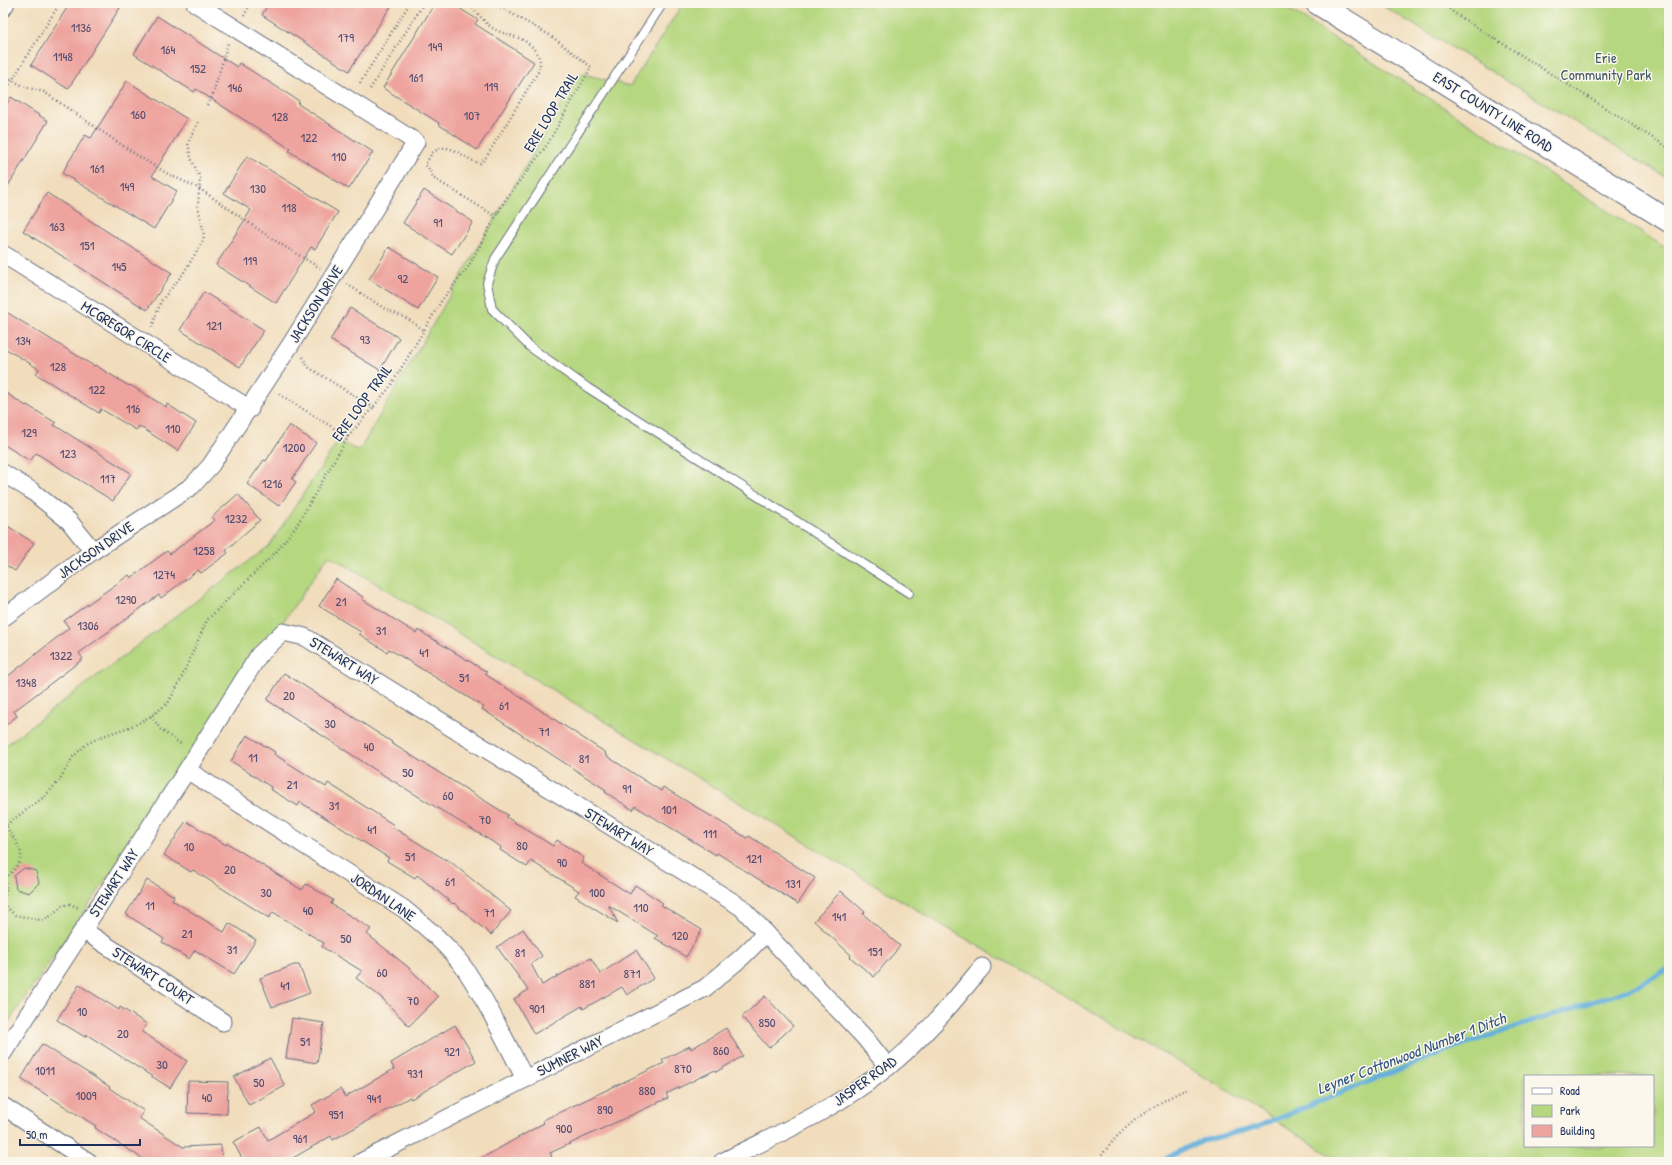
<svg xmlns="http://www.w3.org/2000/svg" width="1672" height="1165" font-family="'Patrick Hand',sans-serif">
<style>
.green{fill:#b5d77f;stroke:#68836e;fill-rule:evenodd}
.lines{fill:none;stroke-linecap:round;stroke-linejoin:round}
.stream{stroke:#64b0dd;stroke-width:5}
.building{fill:#eea39e}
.lane-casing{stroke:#666c7f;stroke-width:10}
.street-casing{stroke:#666c7f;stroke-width:19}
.secondary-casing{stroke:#666c7f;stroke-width:24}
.path{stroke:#666c7f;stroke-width:2.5;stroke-dasharray:1 3;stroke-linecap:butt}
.lane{stroke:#fff;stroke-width:8}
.street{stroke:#fff;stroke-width:17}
.secondary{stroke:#fff;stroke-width:22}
.labels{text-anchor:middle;stroke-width:3;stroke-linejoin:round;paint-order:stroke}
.number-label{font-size:13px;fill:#504c6e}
.park-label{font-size:15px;fill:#425966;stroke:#fbf7ec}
.street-label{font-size:15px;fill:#1b2f5e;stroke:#fbf7ec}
.water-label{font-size:16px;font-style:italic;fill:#315684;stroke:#fbf7ec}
</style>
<rect width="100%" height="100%" fill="#fbf7ec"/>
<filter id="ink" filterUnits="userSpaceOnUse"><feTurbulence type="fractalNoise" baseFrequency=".025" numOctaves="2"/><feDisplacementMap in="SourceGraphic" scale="8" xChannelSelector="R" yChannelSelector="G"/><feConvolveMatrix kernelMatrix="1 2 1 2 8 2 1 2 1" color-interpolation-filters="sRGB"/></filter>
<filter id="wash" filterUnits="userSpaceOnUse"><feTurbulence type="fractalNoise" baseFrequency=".012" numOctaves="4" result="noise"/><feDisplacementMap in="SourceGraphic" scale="16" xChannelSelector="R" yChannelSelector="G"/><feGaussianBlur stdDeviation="0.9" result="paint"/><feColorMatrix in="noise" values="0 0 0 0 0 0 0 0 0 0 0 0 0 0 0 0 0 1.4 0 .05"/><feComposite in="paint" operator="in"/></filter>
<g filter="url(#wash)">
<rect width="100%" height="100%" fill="#f1ddbc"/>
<g class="green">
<path d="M683,3H1279L1669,250V1162H1341L1227,1090L942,925L329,555L3,1030V747L269,546L338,441L359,451L580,73L630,86ZM1525,1076H1653V1146H1525Z"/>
<polygon points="1378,3 1669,3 1669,179"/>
</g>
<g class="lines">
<polyline class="stream" points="1162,1162 1165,1159 1198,1142 1254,1128 1450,1049 1628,990 1669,969"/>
</g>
<g id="blocks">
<g class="building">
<polygon points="70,3 123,3 68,89 31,65"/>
<polygon points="269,3 393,3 349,71 262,15"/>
<polygon points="435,3 451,3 478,20 475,24 534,62 477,150 438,124 439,123 383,88"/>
<polygon points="157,16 237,67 239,63 299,101 298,104 373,152 349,189 289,151 291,149 230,111 196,89 194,92 134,54"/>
<polygon points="127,81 187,119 152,176 177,191 154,229 62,173 85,135 91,138"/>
<polygon points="11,97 48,121 3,194 3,110"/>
<polygon points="247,156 338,212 315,249 311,247 276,303 216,265 251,210 224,193"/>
<polygon points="424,190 473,222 452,254 403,223"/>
<polygon points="47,193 172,273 147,310 23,231"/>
<polygon points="389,247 438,277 418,310 369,279"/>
<polygon points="204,292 264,330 240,367 180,330"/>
<polygon points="350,308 399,338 380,370 330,340"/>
<polygon points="3,310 94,366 95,365 129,386 130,385 166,407 167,404 196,423 178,451 139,426 136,430 101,409 99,413 36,374 39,369 3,347"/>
<polygon points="3,391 26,406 27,405 56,423 54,425 131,473 113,501 36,453 30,461 3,444"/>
<polygon points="289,425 316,443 292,479 296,482 279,506 247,484 264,460 266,461"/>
<polygon points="238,494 260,520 226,550 228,553 201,573 198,570 161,598 159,595 79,653 83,659 14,711 17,716 3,727 3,680 69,628 64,621 129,575 131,578 167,551 170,554 215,520 212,517"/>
<polygon points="3,523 34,543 15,571 3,563"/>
<polygon points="336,579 363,597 362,599 416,633 418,630 487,672 485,674 606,753 605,755 661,791 663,787 747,838 749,836 815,878 798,904 717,853 716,855 635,806 633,810 605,792 606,790 482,709 484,707 389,649 387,652 359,634 361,632 319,606"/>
<polygon points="284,673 392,742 391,743 508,815 506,817 553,846 557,840 584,858 581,863 630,894 635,885 663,903 661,905 702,930 686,957 655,938 658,936 608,905 618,923 575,896 579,891 531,861 527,867 500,850 501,847 385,776 267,700"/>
<polygon points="247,735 275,752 274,754 326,787 328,783 394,825 392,827 446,860 447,859 511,911 491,935 454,903 453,904 417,875 415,878 387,861 389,858 300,802 298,806 270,789 271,787 231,761"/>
<polygon points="186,821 226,845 227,843 302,890 306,884 333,900 331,904 371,929 367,934 408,967 438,997 409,1026 382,998 356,978 362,971 322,947 324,943 273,912 269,918 193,870 191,872 164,855"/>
<polygon points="24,868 36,871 39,883 29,893 16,889 14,876"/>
<polygon points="147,880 174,896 172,900 224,932 229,923 256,940 234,974 195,950 189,959 162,942 164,939 126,914"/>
<polygon points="841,891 865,912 863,914 900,946 874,977 850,957 851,955 814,921"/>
<polygon points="523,929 542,956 531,964 542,985 591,958 600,974 636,950 654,978 627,995 622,987 583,1009 582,1006 534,1034 514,999 528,990 497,947"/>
<polygon points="294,965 299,965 310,993 272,1007 260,978"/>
<polygon points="79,985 119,1010 120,1007 147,1024 142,1032 187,1061 170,1088 86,1034 85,1037 57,1020"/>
<polygon points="765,996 793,1026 769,1048 742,1017"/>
<polygon points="292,1018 324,1023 317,1063 286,1058"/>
<polygon points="455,1025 476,1061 411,1099 410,1097 333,1140 331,1136 286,1162 244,1162 233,1142 261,1127 268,1140 316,1112 312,1105 340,1089 345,1097 394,1069 391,1063"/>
<polygon points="726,1028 743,1056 716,1072 715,1070 666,1094 668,1098 550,1153 552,1156 542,1162 475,1162 544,1123 543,1120 664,1063 662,1060 690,1046 691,1049"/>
<polygon points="42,1044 110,1087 109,1088 144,1111 139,1118 183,1147 221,1145 222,1162 148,1162 121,1145 95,1128 96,1126 21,1079"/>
<polygon points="270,1058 285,1086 249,1105 234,1077"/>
<polygon points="188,1081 228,1082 227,1114 187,1113"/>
</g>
</g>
</g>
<g filter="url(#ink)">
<use href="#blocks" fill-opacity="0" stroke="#666c7f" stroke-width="1"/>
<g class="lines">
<g class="lane-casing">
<polyline id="lane" points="663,3 495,259 487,283 492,309 530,347 588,388 909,593"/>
</g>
<g class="street-casing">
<g id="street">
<polyline points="3,8 6,3"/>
<polyline points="3,254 250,409"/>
<polyline points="3,473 32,491 69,521 93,551"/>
<polyline points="3,618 93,551 192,486 211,465 291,344 416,142 195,3"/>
<path d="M187,770L404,909C426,927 448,945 465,969C488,1003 506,1042 525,1079"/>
<polyline points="83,930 223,1022"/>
<polyline points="3,1053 187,770 259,655 283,632 305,637 741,907 865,1038 888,1067"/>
<polyline points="3,1106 89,1162"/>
<polyline points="361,1162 705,988 742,957 766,933"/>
<path d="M722,1162C779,1134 839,1107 888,1067C924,1038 953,1002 982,967"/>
</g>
</g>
<g class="secondary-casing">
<polyline id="secondary" points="1317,3 1669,221"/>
</g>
<g class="path">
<path d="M466,3C476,10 482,20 491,27C507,38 523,33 536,52C541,59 541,64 538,72L485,159L480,163C465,160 456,146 440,148L432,153L425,165C431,169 430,174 435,179L495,216"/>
<polyline points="1444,3 1454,13 1669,148"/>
<polyline points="244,16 251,3"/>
<polyline points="3,75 25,87 44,92 138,156 168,174 200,189 274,240 320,268"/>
<polyline points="360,83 410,3"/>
<polyline points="370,89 424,3"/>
<polyline points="3,95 60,3"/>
<polyline points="207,105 212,97 228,43"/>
<polyline points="347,284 385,309 408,319 423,330"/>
<polyline points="152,327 161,301 183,274 203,241 204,235 198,206 200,178 191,158 188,143 199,120"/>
<polyline points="303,357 308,367 374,408"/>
<polyline points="279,394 348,437"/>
<polyline points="151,716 161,730 181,744"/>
<polyline points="3,827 44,797 58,782 73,757 85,745 100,737 135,725 151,716 168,703 179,683 207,620 276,552 297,525 348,437 390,387 442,300 468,267 505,200 547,145 591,67 551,36 493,3"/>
<path d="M3,875C8,883 7,892 3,900"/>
<path d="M5,878C31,856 21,851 6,826"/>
<polyline points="3,904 15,915 41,920 48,918 62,906 70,904 79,908"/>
<path d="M1097,1162C1121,1126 1150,1106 1189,1088"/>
</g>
<use href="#lane" class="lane"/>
<use href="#street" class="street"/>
<use href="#secondary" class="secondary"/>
</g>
</g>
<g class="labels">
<g class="number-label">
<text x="81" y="32">1136</text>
<text x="346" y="42">179</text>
<text x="435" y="51">149</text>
<text x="168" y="54">164</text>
<text x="63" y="61">1148</text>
<text x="198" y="73">152</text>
<text x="416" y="82">161</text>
<text x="491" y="91">119</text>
<text x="235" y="92">146</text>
<text x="138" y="119">160</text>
<text x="472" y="120">107</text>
<text x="280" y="121">128</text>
<text x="309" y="142">122</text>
<text x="339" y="161">110</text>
<text x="97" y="173">161</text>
<text x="127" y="191">149</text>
<text x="258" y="193">130</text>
<text x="289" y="212">118</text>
<text x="438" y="227">91</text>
<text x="57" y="231">163</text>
<text x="87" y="250">151</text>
<text x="250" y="265">119</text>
<text x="119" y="271">145</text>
<text x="403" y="283">92</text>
<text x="214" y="330">121</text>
<text x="365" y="344">93</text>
<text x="23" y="345">134</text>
<text x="58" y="371">128</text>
<text x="97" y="394">122</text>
<text x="133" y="413">116</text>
<text x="173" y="433">110</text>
<text x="29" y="437">129</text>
<text x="294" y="452">1200</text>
<text x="68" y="458">123</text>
<text x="108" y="483">117</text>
<text x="272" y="488">1216</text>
<text x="236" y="523">1232</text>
<text x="204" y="555">1258</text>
<text x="164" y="579">1274</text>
<text x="126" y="604">1290</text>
<text x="341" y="606">21</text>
<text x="88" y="630">1306</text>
<text x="381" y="635">31</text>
<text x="424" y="657">41</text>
<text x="61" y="660">1322</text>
<text x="464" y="682">51</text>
<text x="26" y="687">1348</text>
<text x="289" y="700">20</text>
<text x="504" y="710">61</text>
<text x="330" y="728">30</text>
<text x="544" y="736">71</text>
<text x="369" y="751">40</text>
<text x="253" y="762">11</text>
<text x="584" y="763">81</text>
<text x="408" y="777">50</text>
<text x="292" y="789">21</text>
<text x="627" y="793">91</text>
<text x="448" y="800">60</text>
<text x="334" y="810">31</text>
<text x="669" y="814">101</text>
<text x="485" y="824">70</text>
<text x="372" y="834">41</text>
<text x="710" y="838">111</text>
<text x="522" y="850">80</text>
<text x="189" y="851">10</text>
<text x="410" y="861">51</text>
<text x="754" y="863">121</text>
<text x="562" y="867">90</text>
<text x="230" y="874">20</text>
<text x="450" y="886">61</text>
<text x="793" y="888">131</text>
<text x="266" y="897">30</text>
<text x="597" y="897">100</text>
<text x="150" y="910">11</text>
<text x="641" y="912">110</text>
<text x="308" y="915">40</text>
<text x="489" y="917">71</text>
<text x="839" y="921">141</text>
<text x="187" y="938">21</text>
<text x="680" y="940">120</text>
<text x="346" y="943">50</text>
<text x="232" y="954">31</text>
<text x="875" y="956">151</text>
<text x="520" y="957">81</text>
<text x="382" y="977">60</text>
<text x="632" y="978">871</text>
<text x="587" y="988">881</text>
<text x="285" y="990">41</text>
<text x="413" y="1005">70</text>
<text x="537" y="1013">901</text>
<text x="82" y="1016">10</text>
<text x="767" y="1027">850</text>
<text x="123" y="1038">20</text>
<text x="305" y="1046">51</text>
<text x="721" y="1055">860</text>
<text x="452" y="1056">921</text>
<text x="162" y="1069">30</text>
<text x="683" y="1073">870</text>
<text x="45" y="1075">1011</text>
<text x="415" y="1078">931</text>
<text x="259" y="1087">50</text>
<text x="647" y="1095">880</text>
<text x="86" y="1100">1009</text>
<text x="207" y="1102">40</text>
<text x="374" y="1103">941</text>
<text x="605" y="1114">890</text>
<text x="336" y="1119">951</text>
<text x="564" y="1133">900</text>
<text x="300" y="1143">961</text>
</g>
<g class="park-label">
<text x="1606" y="63">Erie<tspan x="1606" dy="17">Community Park</tspan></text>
</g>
<g class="street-label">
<text transform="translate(551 112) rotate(-59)" y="5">ERIE LOOP TRAIL</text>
<text transform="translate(1493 112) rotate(32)" y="5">EAST COUNTY LINE ROAD</text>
<text transform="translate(316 304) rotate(-58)" y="5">JACKSON DRIVE</text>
<text transform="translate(126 332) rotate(32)" y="5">MCGREGOR CIRCLE</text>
<text transform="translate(362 403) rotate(-54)" y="5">ERIE LOOP TRAIL</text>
<text transform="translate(96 550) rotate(-35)" y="5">JACKSON DRIVE</text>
<text transform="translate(344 661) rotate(32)" y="5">STEWART WAY</text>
<text transform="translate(619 832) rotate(32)" y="5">STEWART WAY</text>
<text transform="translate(114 883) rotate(-57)" y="5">STEWART WAY</text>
<text transform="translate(383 897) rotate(34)" y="5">JORDAN LANE</text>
<text transform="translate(153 976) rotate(33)" y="5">STEWART COURT</text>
<text transform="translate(570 1056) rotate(-27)" y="5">SUMNER WAY</text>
<text transform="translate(865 1081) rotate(-36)" y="5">JASPER ROAD</text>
</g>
<g class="water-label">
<text transform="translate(1411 1053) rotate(-21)" y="6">Leyner Cottonwood Number 1 Ditch</text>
</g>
</g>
<rect width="1672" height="1165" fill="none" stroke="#fbf7ec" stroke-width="16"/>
<rect x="1524" y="1075" width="130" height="72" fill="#fbf7ec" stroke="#a1a7b3"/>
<rect x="1532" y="1088" width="20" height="6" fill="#ffffff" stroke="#a1a7b3"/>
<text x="1560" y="1095" font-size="12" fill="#1b2f5e">Road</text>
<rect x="1532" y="1105" width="20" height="12" fill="#b5d77f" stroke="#a1a7b3"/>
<text x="1560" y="1115" font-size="12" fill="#1b2f5e">Park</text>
<rect x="1532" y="1125" width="20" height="12" fill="#eea39e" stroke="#a1a7b3"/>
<text x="1560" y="1135" font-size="12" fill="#1b2f5e">Building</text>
<path d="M20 1139v6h120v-6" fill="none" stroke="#1b2f5e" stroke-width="2"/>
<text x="26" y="1139" font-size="12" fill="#1b2f5e" stroke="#fbf7ec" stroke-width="3" paint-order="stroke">50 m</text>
</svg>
